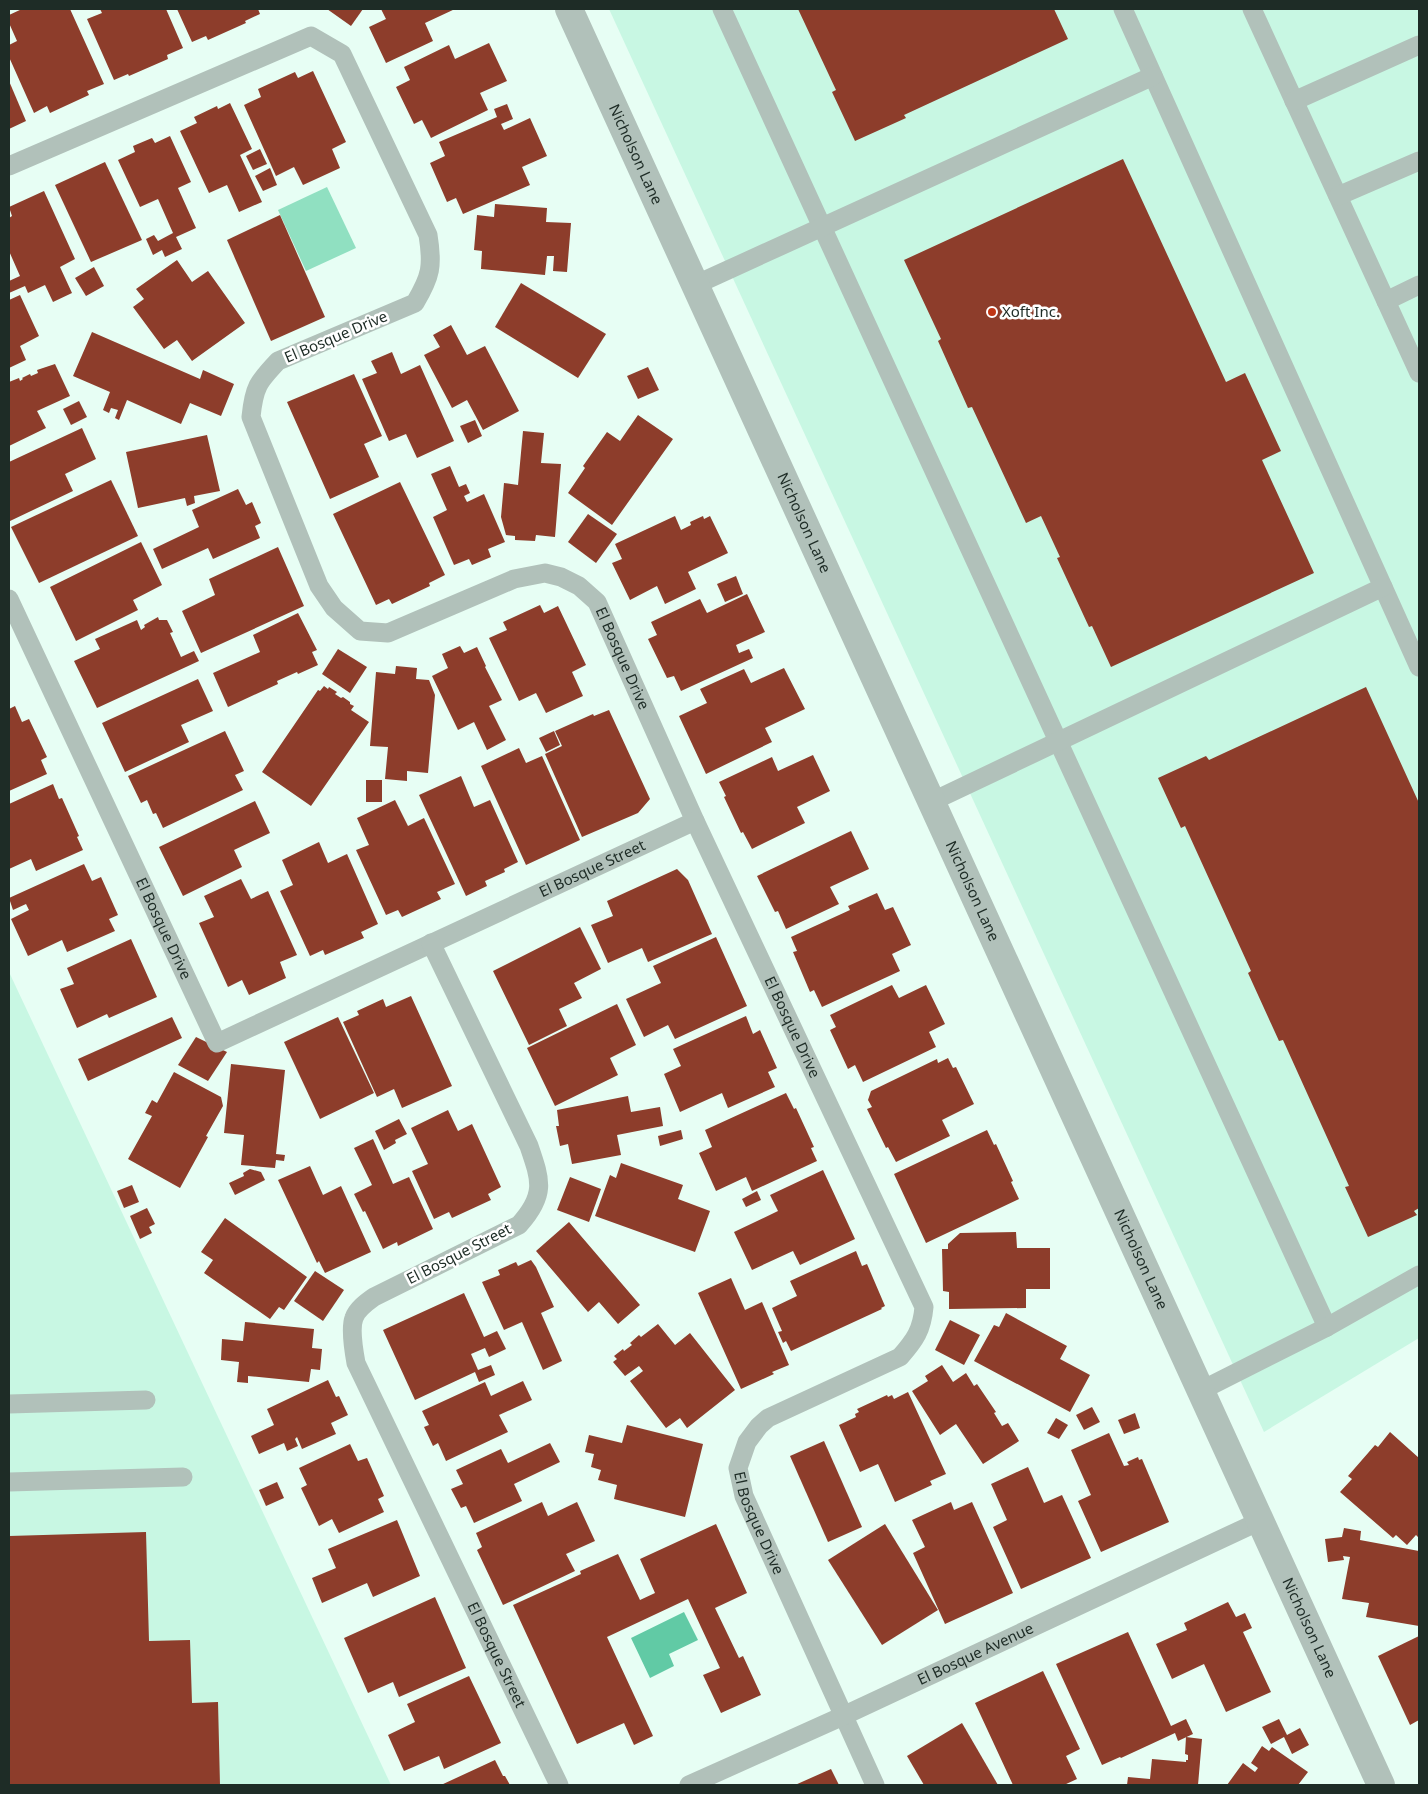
<svg xmlns="http://www.w3.org/2000/svg" width="1428" height="1794" font-family="'Noto Sans',sans-serif">
<style>
.built{fill:#c8f7e3}
.green{fill:#90e0c1}
.water{fill:#61caa5}
.building{fill:#8d3d2b}
.lines{fill:none;stroke-linecap:round;stroke-linejoin:round}
.lane{stroke:#b1c1ba;stroke-width:19}
.street{stroke:#b1c1ba;stroke-width:28}
.poi-dot{fill:#c03615;stroke:#fff;stroke-width:2}
.labels{text-anchor:middle;stroke-width:5;stroke-linejoin:round;paint-order:stroke}
.street-label{font-size:15px;fill:#1e2c26;stroke:#fff}
.poi-label{font-size:15px;fill:#1e2c26;stroke:#fff;text-anchor:start}
</style>
<rect width="100%" height="100%" fill="#e7fef4"/>
<g class="built">
<polygon points="609,9 1419,9 1419,1338 1264,1432"/>
<polygon points="9,972 391,1785 9,1785"/>
</g>
<polygon class="green" points="327,187 356,248 306,271 278,210"/>
<polygon class="water" points="684,1612 698,1640 669,1654 674,1666 650,1678 631,1638"/>
<g class="building">
<polygon points="22,9 70,9 104,84 87,91 89,95 50,113 47,106 34,113 9,57 9,45 17,41 9,23 9,15"/>
<polygon points="100,9 166,9 183,48 167,55 168,59 129,76 128,74 114,80 87,19 102,13"/>
<polygon points="177,9 258,9 260,14 245,21 246,23 208,40 206,36 192,42"/>
<polygon points="327,9 363,9 351,26"/>
<polygon points="381,9 455,9 425,23 433,41 386,63 369,27 386,19"/>
<polygon points="798,9 1054,9 1068,39 904,115 906,118 855,141 832,92 836,90"/>
<polygon points="489,43 507,81 480,93 488,110 431,138 422,120 414,124 396,87 410,80 404,67 449,45 455,59"/>
<polygon points="313,71 346,142 332,149 340,168 303,185 294,167 276,176 244,105 261,97 258,89 295,72 298,78"/>
<polygon points="9,81 26,121 9,129"/>
<polygon points="230,103 252,149 240,155 262,202 239,212 227,185 209,193 180,131 197,123 194,117 217,106 218,109"/>
<polygon points="507,104 513,119 501,124 504,130 530,118 547,156 522,167 530,185 463,214 456,198 447,202 430,163 445,156 439,142 497,117 494,109"/>
<polygon points="170,136 191,182 178,188 196,228 176,237 182,249 165,257 162,250 153,255 146,239 154,235 158,241 173,233 158,199 140,207 118,160 135,152 133,146 152,138 155,143"/>
<polygon points="260,149 267,164 253,170 246,156"/>
<polygon points="1123,159 1226,382 1245,373 1281,451 1262,460 1314,573 1111,667 1092,626 1089,627 1057,558 1060,557 1041,516 1026,523 972,407 968,408 938,341 941,339 904,260"/>
<polygon points="105,162 142,240 91,262 55,185"/>
<polygon points="270,168 277,185 263,191 255,176"/>
<polygon points="44,191 75,259 60,267 72,293 53,302 45,285 28,293 25,286 9,293 9,281 20,276 9,251 9,218 12,216 9,207"/>
<polygon points="495,204 547,208 546,222 571,223 567,272 553,271 554,256 547,256 545,275 481,269 482,251 474,250 477,215 494,217"/>
<polygon points="280,215 325,317 271,341 227,240"/>
<polygon points="177,260 192,282 208,271 245,323 192,361 177,340 164,349 133,307 144,299 136,289"/>
<polygon points="94,267 104,286 86,296 75,278"/>
<polygon points="521,283 606,334 578,378 495,327"/>
<polygon points="20,295 39,336 20,346 26,360 9,368 9,300"/>
<polygon points="451,325 467,355 485,346 519,411 483,430 467,400 452,408 424,355 440,347 433,335"/>
<polygon points="92,332 200,379 203,370 234,384 221,416 190,403 181,424 127,400 119,420 115,418 118,410 111,408 109,413 103,410 110,392 73,376"/>
<polygon points="392,352 401,374 420,365 454,441 417,458 406,434 389,441 362,379 377,373 371,361"/>
<polygon points="55,364 70,396 37,411 46,428 9,446 9,382 19,378 20,381 23,379 22,378 30,374 31,376 38,373 37,370"/>
<polygon points="648,367 659,390 638,399 627,376"/>
<polygon points="354,374 382,436 364,444 379,477 330,499 287,402"/>
<polygon points="79,401 87,417 71,425 63,409"/>
<polygon points="638,415 673,439 612,525 568,493 585,468 583,466 607,432 620,441"/>
<polygon points="475,420 482,436 468,443 460,426"/>
<polygon points="82,428 96,459 65,474 73,491 10,521 9,517 9,462"/>
<polygon points="523,431 544,433 541,463 561,464 555,537 536,535 535,541 515,540 515,536 506,535 501,517 504,483 518,485"/>
<polygon points="207,435 220,491 194,496 195,503 187,506 185,498 138,508 126,452"/>
<polygon points="450,466 459,487 466,484 470,493 464,496 467,502 484,494 505,542 488,549 491,557 472,565 469,559 454,565 433,517 447,510 431,474"/>
<polygon points="111,480 138,536 39,583 11,527"/>
<polygon points="400,482 445,575 429,583 430,586 392,604 389,599 376,605 333,514"/>
<polygon points="238,489 246,505 252,502 261,523 255,526 260,538 213,559 208,548 162,569 153,549 199,527 192,510"/>
<polygon points="588,514 617,534 596,563 568,542"/>
<polygon points="675,516 681,530 691,525 690,522 703,516 704,519 710,516 728,553 688,572 696,589 665,604 657,586 630,600 612,563 622,559 615,544"/>
<polygon points="141,542 162,585 133,600 138,610 76,641 50,587"/>
<polygon points="278,547 304,606 201,653 182,611 215,595 209,579"/>
<polygon points="736,576 743,594 725,602 717,584"/>
<polygon points="747,594 765,632 736,645 739,653 749,649 753,658 681,691 674,676 667,678 648,639 657,635 651,622 700,599 707,613"/>
<polygon points="540,605 544,613 558,606 586,665 572,672 583,696 546,713 536,693 519,701 489,638 507,630 503,622"/>
<polygon points="298,613 317,650 312,652 318,665 298,674 297,672 277,681 278,684 228,707 213,673 260,652 253,635"/>
<polygon points="158,617 159,620 167,620 173,632 170,633 181,657 194,651 199,661 97,708 74,661 100,649 95,639 137,620 141,630 145,627 144,625"/>
<polygon points="460,646 464,653 477,647 486,666 485,667 502,700 489,706 506,740 487,750 474,722 458,730 432,676 448,668 442,654"/>
<polygon points="338,649 367,667 350,693 322,674"/>
<polygon points="396,666 417,668 416,679 429,680 435,695 428,773 407,771 407,781 385,779 388,747 370,746 376,672 395,674"/>
<polygon points="784,668 805,709 765,728 772,742 706,774 679,716 707,703 700,689 744,669 751,683"/>
<polygon points="198,679 213,711 181,725 189,742 125,772 102,723"/>
<polygon points="324,686 328,689 329,687 337,692 335,694 341,698 343,697 350,702 350,704 354,706 351,710 369,722 311,806 262,772 318,690 320,691"/>
<polygon points="1366,687 1419,803 1419,1208 1414,1211 1417,1215 1368,1237 1345,1187 1349,1186 1283,1040 1279,1041 1248,973 1251,971 1185,826 1181,828 1158,778 1206,756 1209,760"/>
<polygon points="15,706 22,722 29,719 47,757 41,760 47,774 9,791 9,709"/>
<polygon points="609,710 650,799 638,813 582,837 545,754 562,746 555,731 593,714 594,716"/>
<polygon points="225,731 244,771 235,775 243,790 163,828 156,813 153,814 147,800 141,803 128,776"/>
<polygon points="554,731 560,745 546,752 539,738"/>
<polygon points="519,748 526,763 542,756 580,840 526,865 481,766"/>
<polygon points="813,755 830,791 797,807 805,823 752,849 743,832 741,833 724,797 726,796 719,782 772,757 778,771"/>
<polygon points="461,776 474,807 490,800 518,862 504,869 505,872 485,881 487,886 466,896 419,795"/>
<rect x="366" y="780" width="16" height="22"/>
<polygon points="53,784 59,799 62,798 79,836 77,837 83,850 36,871 31,859 9,869 9,804"/>
<polygon points="395,800 408,826 424,818 455,884 437,892 441,899 402,917 398,910 386,915 356,850 369,845 357,818"/>
<polygon points="255,801 270,833 234,850 242,867 183,896 159,847"/>
<polygon points="851,831 869,869 830,887 839,904 786,929 778,911 775,912 757,876"/>
<polygon points="319,842 328,863 347,854 378,924 361,932 364,938 325,955 323,950 310,956 280,891 293,885 282,860"/>
<polygon points="84,864 92,881 101,877 118,915 109,919 115,931 67,952 62,940 28,956 11,919 29,910 26,904 13,910 9,898"/>
<polygon points="677,869 688,880 712,934 648,962 642,948 608,963 591,925 613,916 607,901"/>
<polygon points="241,879 251,899 268,891 297,955 280,962 286,978 249,995 242,980 228,987 199,923 214,917 204,896"/>
<polygon points="877,893 885,910 893,907 911,945 892,954 900,971 822,1007 814,990 810,992 793,952 797,951 791,937 850,910 848,906"/>
<polygon points="580,927 601,969 574,983 582,998 559,1009 567,1026 529,1045 493,971"/>
<polygon points="716,937 747,1006 675,1039 668,1025 644,1037 626,999 661,983 653,966"/>
<polygon points="131,939 157,997 109,1018 107,1014 77,1028 60,989 74,984 67,968"/>
<polygon points="892,985 899,998 926,985 945,1024 929,1032 936,1047 863,1082 855,1065 848,1069 830,1030 836,1027 830,1015"/>
<polygon points="411,996 452,1086 402,1108 394,1089 377,1097 343,1022 359,1015 357,1011 383,999 386,1007"/>
<polygon points="617,1004 636,1045 610,1058 618,1075 555,1106 527,1048"/>
<polygon points="746,1016 753,1034 760,1030 777,1068 768,1072 775,1087 728,1108 722,1093 680,1112 664,1074 681,1066 673,1049"/>
<polygon points="172,1017 182,1038 88,1081 78,1059"/>
<polygon points="338,1017 374,1093 320,1119 284,1042"/>
<polygon points="196,1037 227,1052 208,1081 178,1065"/>
<polygon points="948,1058 953,1068 956,1067 974,1104 942,1120 950,1136 896,1162 888,1147 886,1148 867,1109 872,1107 868,1100 871,1091 937,1059 938,1063"/>
<polygon points="231,1064 285,1070 276,1154 285,1155 284,1161 276,1160 275,1168 241,1165 244,1135 224,1133"/>
<polygon points="174,1072 221,1097 223,1106 206,1136 208,1137 180,1188 128,1159 152,1116 145,1113 152,1100 157,1103"/>
<polygon points="786,1093 794,1109 796,1108 814,1147 811,1148 817,1161 752,1191 746,1177 716,1191 699,1153 712,1147 705,1130"/>
<polygon points="628,1096 631,1112 660,1107 663,1126 617,1135 621,1155 572,1164 568,1144 560,1146 556,1126 559,1126 557,1110"/>
<polygon points="448,1110 458,1131 472,1124 501,1187 488,1194 491,1200 452,1218 449,1212 434,1219 412,1171 428,1164 411,1128"/>
<polygon points="399,1119 407,1134 395,1140 396,1143 384,1150 375,1131"/>
<polygon points="681,1130 683,1139 660,1146 658,1136"/>
<polygon points="987,1130 994,1145 996,1144 1013,1181 1011,1182 1019,1199 926,1243 894,1174"/>
<polygon points="373,1139 393,1184 409,1177 433,1229 398,1246 397,1242 383,1249 365,1211 363,1212 354,1194 372,1185 354,1148"/>
<polygon points="621,1163 683,1185 678,1199 710,1211 695,1252 595,1216 610,1175 616,1178"/>
<polygon points="310,1166 323,1195 341,1186 371,1252 325,1273 319,1261 317,1263 278,1180"/>
<polygon points="250,1169 261,1172 265,1180 235,1195 229,1183 244,1176 243,1173"/>
<polygon points="823,1170 855,1239 800,1265 793,1251 752,1270 734,1232 778,1211 770,1195"/>
<polygon points="570,1177 601,1189 589,1222 557,1210"/>
<polygon points="132,1185 139,1202 124,1208 117,1191"/>
<polygon points="757,1191 761,1200 746,1207 742,1199"/>
<polygon points="147,1208 155,1224 149,1227 152,1233 140,1239 130,1216"/>
<polygon points="225,1218 307,1277 284,1310 279,1307 270,1319 204,1273 213,1260 201,1252"/>
<polygon points="569,1222 640,1305 618,1324 599,1302 588,1312 536,1251"/>
<polygon points="1016,1232 1017,1248 1050,1248 1050,1289 1026,1289 1026,1308 949,1309 949,1292 943,1291 942,1249 948,1249 948,1244 960,1233"/>
<polygon points="856,1251 862,1266 867,1264 885,1306 881,1308 882,1309 791,1351 786,1341 783,1343 778,1332 782,1331 772,1308 797,1296 790,1281"/>
<polygon points="531,1260 536,1267 554,1307 541,1313 562,1361 543,1370 522,1322 504,1330 482,1282 500,1275 498,1270 516,1262 518,1266"/>
<polygon points="315,1271 344,1290 323,1321 294,1301"/>
<polygon points="731,1278 745,1310 762,1302 789,1365 772,1372 774,1374 741,1389 698,1293"/>
<polygon points="464,1293 484,1337 497,1331 506,1349 489,1357 485,1348 471,1354 478,1370 491,1365 495,1375 479,1382 475,1372 415,1400 383,1330"/>
<polygon points="1006,1313 1067,1346 1060,1359 1090,1375 1070,1412 974,1361 994,1325 999,1327"/>
<polygon points="950,1320 980,1335 964,1365 935,1350"/>
<polygon points="245,1322 314,1329 312,1348 322,1349 320,1370 311,1369 309,1382 248,1376 248,1383 237,1382 239,1362 221,1360 222,1339 243,1341"/>
<polygon points="658,1324 675,1345 690,1333 735,1390 687,1428 680,1418 666,1428 630,1381 643,1371 639,1366 625,1376 613,1362 617,1359 614,1356 623,1349 624,1351 632,1345 630,1343 639,1335 641,1337"/>
<polygon points="942,1365 953,1382 966,1373 974,1386 977,1384 996,1412 994,1413 1002,1426 1008,1423 1019,1441 983,1464 956,1424 940,1435 912,1391 928,1381 925,1376"/>
<polygon points="328,1380 336,1397 339,1396 348,1415 331,1423 336,1434 302,1449 297,1437 295,1439 298,1446 287,1451 284,1443 259,1454 251,1436 274,1425 267,1409"/>
<polygon points="523,1381 532,1400 499,1415 508,1432 446,1461 438,1443 433,1446 424,1427 429,1425 422,1411 485,1382 491,1396"/>
<polygon points="908,1392 946,1474 930,1481 932,1485 895,1502 878,1464 860,1472 839,1425 856,1417 855,1414 859,1412 857,1409 887,1395 888,1397 892,1395 894,1399"/>
<polygon points="1092,1407 1100,1422 1084,1430 1076,1415"/>
<polygon points="1135,1413 1140,1428 1124,1434 1118,1420"/>
<polygon points="1056,1418 1068,1425 1059,1439 1047,1433"/>
<polygon points="627,1425 703,1444 685,1517 614,1499 617,1485 598,1480 601,1470 591,1467 594,1454 585,1452 589,1435 622,1443"/>
<polygon points="1390,1432 1419,1458 1419,1538 1416,1535 1407,1545 1396,1535 1393,1538 1340,1492 1352,1479 1348,1476 1375,1445 1378,1447"/>
<polygon points="1109,1433 1124,1466 1129,1465 1127,1462 1138,1457 1139,1460 1142,1459 1169,1522 1101,1552 1078,1501 1091,1495 1071,1450"/>
<polygon points="824,1441 862,1527 828,1542 790,1456"/>
<polygon points="550,1443 560,1462 514,1484 522,1501 474,1523 466,1506 461,1508 451,1489 463,1484 456,1470 501,1449 508,1463"/>
<polygon points="350,1444 358,1461 367,1458 384,1496 378,1499 384,1512 339,1533 332,1519 319,1526 301,1488 307,1485 299,1468"/>
<polygon points="1028,1467 1044,1503 1062,1495 1091,1558 1021,1589 993,1527 1007,1520 991,1484"/>
<polygon points="277,1482 284,1498 266,1506 259,1490"/>
<polygon points="542,1502 548,1516 577,1502 595,1541 566,1554 575,1571 503,1605 477,1550 482,1547 476,1533"/>
<polygon points="951,1502 954,1510 972,1502 1013,1593 945,1624 913,1553 925,1547 912,1520"/>
<polygon points="397,1520 420,1576 373,1597 367,1583 322,1603 312,1578 336,1568 328,1549"/>
<polygon points="716,1524 747,1593 715,1608 739,1658 743,1656 761,1695 721,1713 703,1675 720,1668 688,1599 607,1637 653,1736 634,1745 624,1723 577,1744 513,1605 581,1574 580,1571 618,1554 640,1600 655,1593 640,1559"/>
<polygon points="885,1524 938,1610 882,1645 828,1560"/>
<polygon points="1344,1528 1361,1531 1360,1540 1419,1551 1419,1626 1366,1617 1369,1603 1342,1599 1350,1557 1343,1556 1344,1560 1328,1562 1325,1539 1342,1537"/>
<polygon points="146,1532 149,1641 190,1640 192,1703 218,1702 220,1785 9,1785 9,1536"/>
<polygon points="435,1597 466,1668 399,1697 393,1682 368,1693 344,1638"/>
<polygon points="1228,1602 1236,1617 1245,1613 1252,1628 1243,1632 1271,1692 1226,1712 1204,1664 1172,1679 1156,1644 1187,1630 1184,1623"/>
<polygon points="1128,1632 1171,1726 1186,1719 1193,1734 1178,1741 1175,1733 1121,1758 1120,1757 1102,1765 1056,1664"/>
<polygon points="1419,1636 1419,1720 1410,1725 1378,1656"/>
<polygon points="1043,1671 1080,1749 1066,1756 1077,1779 1064,1785 1013,1785 975,1703"/>
<polygon points="469,1676 501,1743 444,1769 439,1756 404,1771 388,1735 415,1722 407,1704"/>
<polygon points="1279,1719 1287,1735 1300,1728 1309,1745 1292,1754 1284,1737 1271,1744 1262,1727"/>
<polygon points="962,1723 998,1785 924,1785 907,1756"/>
<polygon points="1186,1737 1202,1739 1198,1785 1127,1785 1128,1777 1150,1779 1152,1759 1186,1762 1186,1760 1188,1760 1188,1755 1185,1754"/>
<polygon points="1262,1746 1269,1751 1272,1747 1308,1772 1298,1785 1227,1785 1243,1763 1255,1772 1258,1768 1251,1763"/>
<polygon points="495,1760 503,1776 505,1776 510,1785 441,1785"/>
<polygon points="831,1769 839,1785 795,1785"/>
</g>
<g class="lines">
<g class="lane">
<polyline points="722,9 1327,1327"/>
<polyline points="1123,9 1419,667"/>
<polyline points="1252,9 1419,373"/>
<polyline points="1294,101 1419,45"/>
<path id="s1" d="M9,166L311,36L342,54L428,235C433,266 431,276 415,303L278,361C258,382 254,387 251,417L319,586L334,608L360,631L388,633L514,579L545,573L561,577L579,586L597,602L695,821L924,1307C922,1330 915,1340 900,1357L768,1418L759,1426L747,1442L738,1468L744,1496L875,1785"/>
<polyline points="1338,196 1419,161"/>
<polyline points="695,285 1153,76"/>
<polyline points="1386,301 1419,285"/>
<path id="s2" d="M9,599L217,1043L695,821"/>
<polyline points="931,802 1383,587"/>
<path id="s3" d="M431,943L529,1146C541,1181 546,1195 519,1225L374,1297C367,1302 357,1309 354,1318C350,1328 354,1352 356,1363L559,1785"/>
<polyline points="1200,1391 1327,1327 1419,1275"/>
<polyline points="9,1404 146,1400"/>
<polyline points="9,1482 183,1477"/>
<path id="s4" d="M689,1785L843,1716L1260,1521"/>
</g>
<path class="street" id="s5" d="M569,9L1381,1785"/>
</g>
<circle class="poi-dot" cx="992" cy="312" r="5"/>
<g class="labels">
<g class="street-label">
<text dy="5" stroke="none"><textPath href="#s5" startOffset="160">Nicholson Lane</textPath></text>
<text transform="translate(336 337) rotate(-23)" y="5">El Bosque Drive</text>
<text dy="5" stroke="none"><textPath href="#s5" startOffset="565">Nicholson Lane</textPath></text>
<text dy="5" stroke="none"><textPath href="#s1" startOffset="1412">El Bosque Drive</textPath></text>
<text dy="5" stroke="none"><textPath href="#s2" startOffset="904">El Bosque Street</textPath></text>
<text dy="5" stroke="none"><textPath href="#s5" startOffset="970">Nicholson Lane</textPath></text>
<text dy="5" stroke="none"><textPath href="#s2" startOffset="364">El Bosque Drive</textPath></text>
<text dy="5" stroke="none"><textPath href="#s1" startOffset="1818">El Bosque Drive</textPath></text>
<text transform="translate(459 1254) rotate(-27)" y="5">El Bosque Street</text>
<text dy="5" stroke="none"><textPath href="#s5" startOffset="1375">Nicholson Lane</textPath></text>
<text dy="5" stroke="none"><textPath href="#s1" startOffset="2448">El Bosque Drive</textPath></text>
<text dy="5" stroke="none"><textPath href="#s5" startOffset="1780">Nicholson Lane</textPath></text>
<text dy="5" stroke="none"><textPath href="#s4" startOffset="315">El Bosque Avenue</textPath></text>
<text dy="5" stroke="none"><textPath href="#s3" startOffset="872">El Bosque Street</textPath></text>
</g>
<g class="poi-label">
<text x="1002" y="317">Xoft Inc.</text>
</g>
</g>
<rect width="1428" height="1794" fill="none" stroke="#1e2c26" stroke-width="20"/>
</svg>
